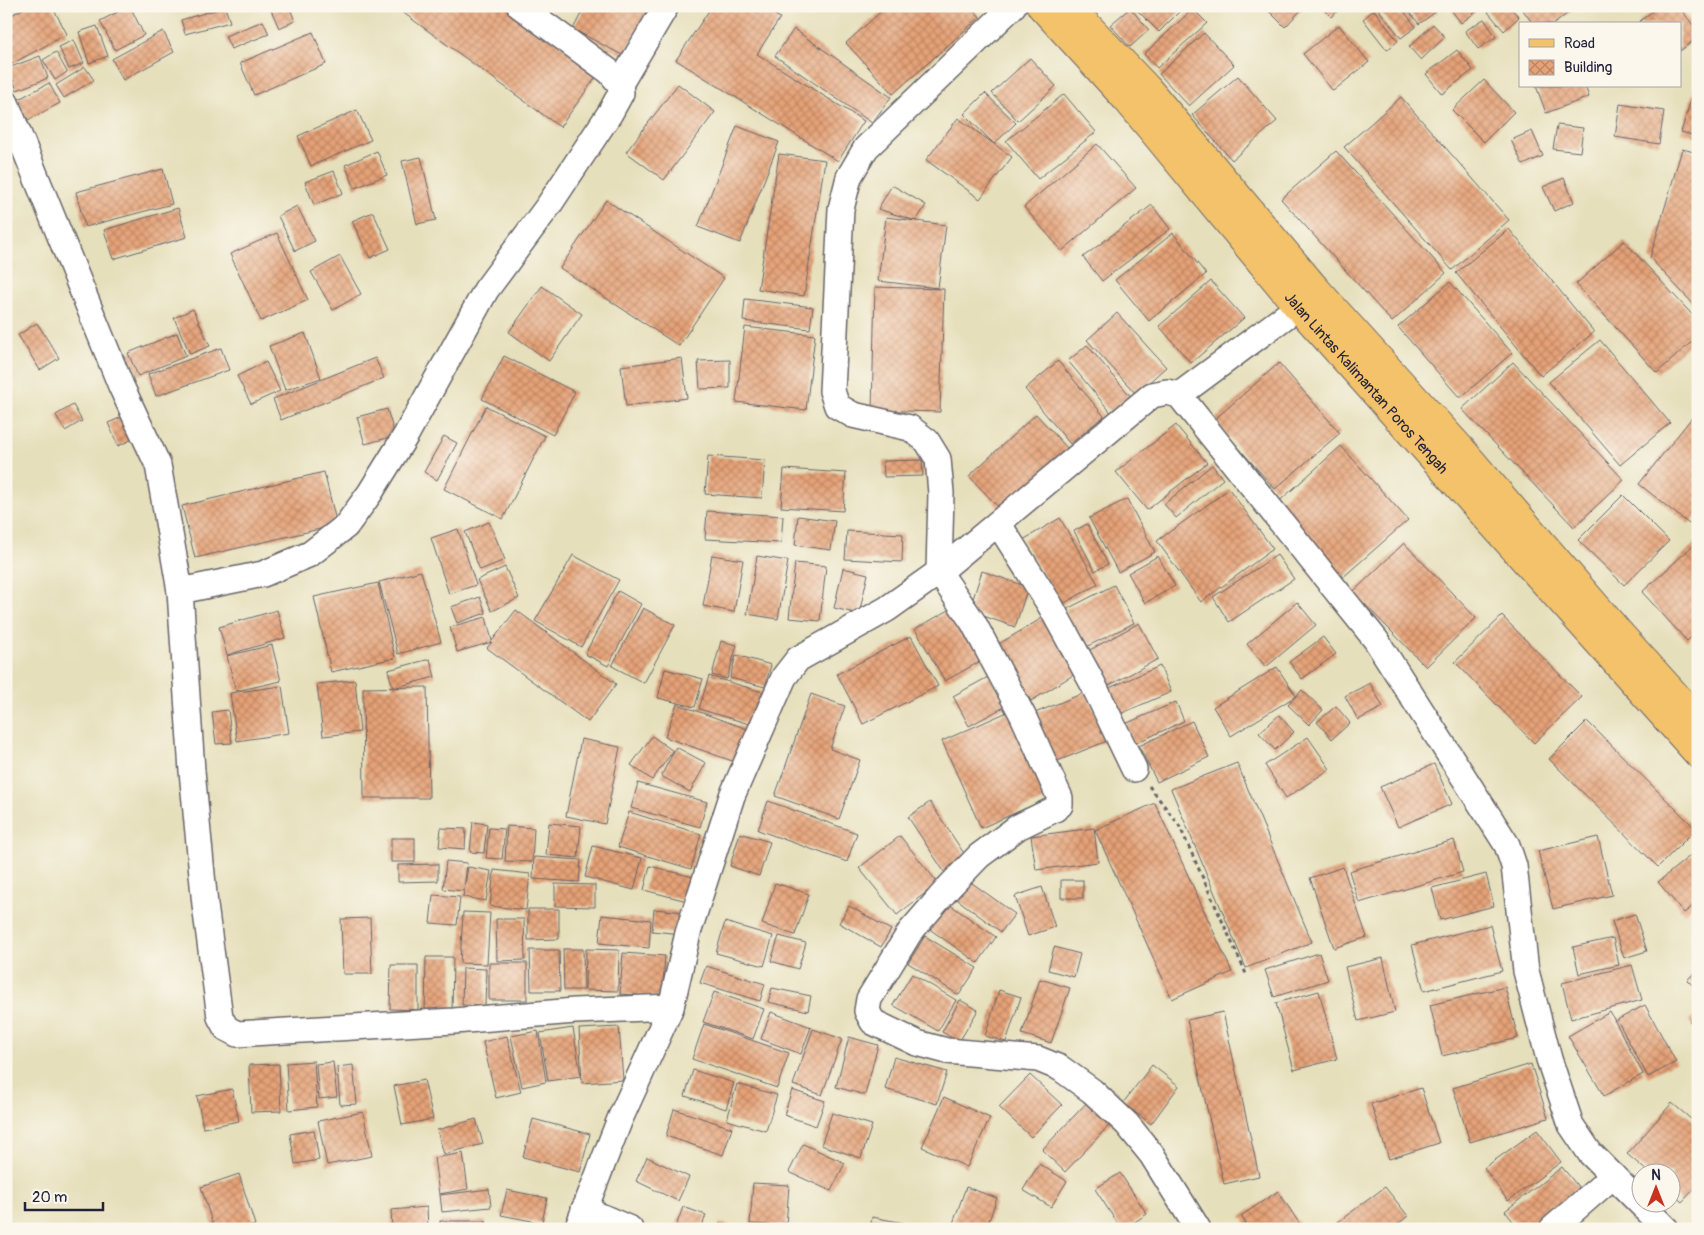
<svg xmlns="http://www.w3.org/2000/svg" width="1704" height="1235" font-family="Pangolin,sans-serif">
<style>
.building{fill:url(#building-cross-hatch)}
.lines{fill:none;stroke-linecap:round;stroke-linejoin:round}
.street-casing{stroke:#676468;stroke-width:28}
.primary-casing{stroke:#676468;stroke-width:30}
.path{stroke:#676468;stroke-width:3;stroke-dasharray:4 4;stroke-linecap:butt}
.street{stroke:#fff;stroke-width:25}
.primary{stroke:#f3c26a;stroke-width:28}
.labels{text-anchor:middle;stroke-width:4.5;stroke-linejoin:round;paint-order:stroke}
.street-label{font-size:15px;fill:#22223b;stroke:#fbf7ec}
</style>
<defs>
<pattern id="building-cross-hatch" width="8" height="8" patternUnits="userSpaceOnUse" patternTransform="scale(1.25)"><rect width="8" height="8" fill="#e6a277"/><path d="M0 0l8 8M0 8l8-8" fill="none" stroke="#ba8463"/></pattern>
</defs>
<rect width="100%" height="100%" fill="#fbf7ec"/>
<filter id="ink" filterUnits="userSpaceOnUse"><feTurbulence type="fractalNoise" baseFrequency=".02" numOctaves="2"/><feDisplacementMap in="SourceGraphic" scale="10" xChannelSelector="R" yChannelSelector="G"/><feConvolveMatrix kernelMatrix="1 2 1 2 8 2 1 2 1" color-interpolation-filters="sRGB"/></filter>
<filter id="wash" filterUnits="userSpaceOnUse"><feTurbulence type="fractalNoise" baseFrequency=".0096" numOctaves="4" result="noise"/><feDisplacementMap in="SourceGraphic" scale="20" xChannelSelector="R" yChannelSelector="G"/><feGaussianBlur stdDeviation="1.12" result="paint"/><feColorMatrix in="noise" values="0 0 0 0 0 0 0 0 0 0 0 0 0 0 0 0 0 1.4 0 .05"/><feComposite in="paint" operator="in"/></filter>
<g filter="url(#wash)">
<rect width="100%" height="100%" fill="#e6dfbb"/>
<g id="blocks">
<g class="building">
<polygon points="28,6 52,6 67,34 8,66 6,62 6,18"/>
<polygon points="129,6 130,6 144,35 115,50 100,21"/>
<polygon points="280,6 289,6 295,21 279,28 271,10"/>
<polygon points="394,6 508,6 599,73 560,127"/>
<polygon points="585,6 650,6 624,56 573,29"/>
<polygon points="712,6 762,6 780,18 757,54 864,121 838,161 676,60"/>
<polygon points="887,6 971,6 980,17 893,94 846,43"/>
<polygon points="1140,6 1185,6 1159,32 1137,10"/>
<polygon points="1264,6 1303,6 1304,7 1285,27"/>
<polygon points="1320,6 1343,6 1331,17"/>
<polygon points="1376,6 1400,6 1416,27 1401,38"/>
<polygon points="1405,6 1433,6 1437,11 1419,24"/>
<polygon points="1458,6 1474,6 1477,11 1461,23 1452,11"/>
<polygon points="1495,6 1509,6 1519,17 1504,31 1488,12"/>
<polygon points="1520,6 1569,6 1572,10 1554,24 1533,24"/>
<polygon points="1659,6 1678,6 1698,31 1698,37 1680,51 1680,24 1642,24 1640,21"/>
<polygon points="225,7 230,22 185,34 181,20"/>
<polygon points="1130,8 1149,30 1130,47 1110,25"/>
<polygon points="1193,9 1207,23 1157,68 1144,54"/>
<polygon points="1374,10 1398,41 1387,50 1363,19"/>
<polygon points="1484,19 1496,37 1478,49 1465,31"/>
<polygon points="263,21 269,34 231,49 225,36"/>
<polygon points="1433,24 1445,37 1421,60 1409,47"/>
<polygon points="1339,25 1369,62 1333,91 1303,54"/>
<polygon points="97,26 108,56 89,63 79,32"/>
<polygon points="794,29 891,97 872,123 775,56"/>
<polygon points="163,31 174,52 123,80 112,59"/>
<polygon points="313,32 326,64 254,95 240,63"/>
<polygon points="1204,33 1234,65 1189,106 1159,74"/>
<polygon points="74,40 84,63 69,69 59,47"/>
<polygon points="1457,50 1473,70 1442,94 1426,74"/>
<polygon points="56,52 67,72 55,80 43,60"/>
<polygon points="40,56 48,78 17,90 8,68"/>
<polygon points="1030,58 1056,86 1018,121 992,93"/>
<polygon points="85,67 94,80 64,98 56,85"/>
<polygon points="1238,76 1277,121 1232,160 1192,115"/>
<polygon points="1698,77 1698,137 1681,132"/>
<polygon points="1484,80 1514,112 1484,142 1452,110"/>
<polygon points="49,83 60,103 28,120 17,100"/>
<polygon points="678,84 715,112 664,180 626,152"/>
<polygon points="1536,86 1585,86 1589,97 1546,113"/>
<polygon points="985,93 1016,123 994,144 964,114"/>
<polygon points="1064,94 1096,132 1038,179 1006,141"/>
<polygon points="1401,97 1509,220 1452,270 1344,147"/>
<polygon points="1620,104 1664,111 1659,144 1615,137"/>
<polygon points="357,110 371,140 311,166 298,136"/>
<polygon points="958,118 1012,157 980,199 926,160"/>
<polygon points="1557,125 1583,128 1580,152 1553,149"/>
<polygon points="737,126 779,142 740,243 698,227"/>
<polygon points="1532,131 1543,156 1523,165 1511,140"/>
<polygon points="1097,144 1136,188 1062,251 1024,207"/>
<polygon points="1682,149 1698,153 1698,309 1650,258"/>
<polygon points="377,151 387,175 355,188 345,165"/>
<polygon points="1336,151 1446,273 1392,322 1281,199"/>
<polygon points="779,154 825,160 804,296 758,289"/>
<polygon points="421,157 436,220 417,224 402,161"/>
<polygon points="163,169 172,204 85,227 76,192"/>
<polygon points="334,171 343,193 314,205 305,182"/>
<polygon points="1564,178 1574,202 1554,211 1543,187"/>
<polygon points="892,185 926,205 916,221 878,209"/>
<polygon points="606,200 724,278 679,346 560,268"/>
<polygon points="1152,205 1170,229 1102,281 1083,257"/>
<polygon points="297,206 315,241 295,251 278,216"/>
<polygon points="178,208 187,237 113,259 104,230"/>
<polygon points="373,212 390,249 370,258 352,221"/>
<polygon points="886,217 946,225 938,288 878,281"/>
<polygon points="1509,229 1594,332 1541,376 1456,273"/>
<polygon points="277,233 308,300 261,321 230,254"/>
<polygon points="1173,233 1206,274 1149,321 1115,280"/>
<polygon points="1624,241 1698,321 1698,336 1657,373 1576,284"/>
<polygon points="340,256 361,294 333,310 311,272"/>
<polygon points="1211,281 1244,318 1191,363 1159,326"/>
<polygon points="1450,282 1512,353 1460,398 1398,327"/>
<polygon points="542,286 582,314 549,361 509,332"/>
<polygon points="875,287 944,289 940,412 872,410"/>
<polygon points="745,299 813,307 810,329 743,321"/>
<polygon points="193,309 210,346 190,354 174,318"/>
<polygon points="1117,313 1166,367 1136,394 1087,340"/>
<polygon points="37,323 59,358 40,370 18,335"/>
<polygon points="745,327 815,335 806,410 736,402"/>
<polygon points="177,333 186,356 138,376 128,353"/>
<polygon points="305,333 321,378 285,390 269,346"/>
<polygon points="1600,340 1670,423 1620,465 1549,382"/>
<polygon points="1087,345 1133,399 1113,415 1068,361"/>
<polygon points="221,348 229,370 156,396 148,374"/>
<polygon points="504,356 575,392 553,435 482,399"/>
<polygon points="375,358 384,378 281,420 273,399"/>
<polygon points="682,358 687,398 626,406 621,366"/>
<polygon points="730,360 730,388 700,389 698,361"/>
<polygon points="1058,361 1104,416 1070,444 1025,389"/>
<polygon points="266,362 280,391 251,404 237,376"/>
<polygon points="1513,362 1624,480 1574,527 1462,409"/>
<polygon points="1279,363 1340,433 1275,489 1214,420"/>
<polygon points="73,405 82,421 65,431 56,415"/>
<polygon points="486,406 545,436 503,519 444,489"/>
<polygon points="387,409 395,436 365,444 357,417"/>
<polygon points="1698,410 1698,514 1689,524 1639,484"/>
<polygon points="129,414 139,436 118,446 108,423"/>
<polygon points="1036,414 1068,449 1002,511 969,476"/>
<polygon points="1176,425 1207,463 1147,510 1116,472"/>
<polygon points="444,436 457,443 437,480 424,472"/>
<polygon points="1341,446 1408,520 1341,579 1275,505"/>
<polygon points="708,456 765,460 762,498 705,494"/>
<polygon points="922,460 923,476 884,477 883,461"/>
<polygon points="1212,465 1223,479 1176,518 1164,504"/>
<polygon points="784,469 846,473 843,511 781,507"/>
<polygon points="324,472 337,525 195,558 182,506"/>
<polygon points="1229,489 1273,549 1201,602 1157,541"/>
<polygon points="1623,495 1669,541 1624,585 1578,540"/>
<polygon points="1127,499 1155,552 1118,572 1089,518"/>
<polygon points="707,511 783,516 781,543 705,539"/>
<polygon points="798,516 835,521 831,550 795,545"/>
<polygon points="1060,518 1098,584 1061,605 1023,540"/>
<polygon points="489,522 505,560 480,570 465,532"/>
<polygon points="1087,524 1108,564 1095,571 1074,531"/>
<polygon points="458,529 476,585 449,594 431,538"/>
<polygon points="847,531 903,534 902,562 845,559"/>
<polygon points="1698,541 1698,631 1687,641 1642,592"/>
<polygon points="1404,543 1476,618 1426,667 1353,592"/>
<polygon points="573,555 619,580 581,647 535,621"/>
<polygon points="712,555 743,560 734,612 703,606"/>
<polygon points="1277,555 1294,579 1229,622 1213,597"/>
<polygon points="757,556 788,561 778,619 747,614"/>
<polygon points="1158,556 1175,586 1145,603 1128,573"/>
<polygon points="795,563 826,566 820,621 789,618"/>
<polygon points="505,567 519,598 492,611 477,580"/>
<polygon points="843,568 868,574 859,614 834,608"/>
<polygon points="421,571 441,642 398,654 379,582"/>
<polygon points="982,571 1028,587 1015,627 969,611"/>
<polygon points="378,583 395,658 331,672 314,597"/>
<polygon points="1114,585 1134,623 1084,648 1065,610"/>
<polygon points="618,591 641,604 608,666 585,654"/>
<polygon points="480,597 486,613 457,623 451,607"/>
<polygon points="1297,602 1316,625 1266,667 1247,644"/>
<polygon points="958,605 988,657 945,681 915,629"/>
<polygon points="643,608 675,625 644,683 612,666"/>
<polygon points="277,610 285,638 227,655 219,627"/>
<polygon points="516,610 616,684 588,722 487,648 492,642 457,652 450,627 486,617 492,641"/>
<polygon points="1502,616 1582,697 1534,743 1455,662"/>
<polygon points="1044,617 1078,672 1031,701 997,645"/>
<polygon points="1139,623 1158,659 1108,686 1088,651"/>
<polygon points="911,636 938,686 863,724 837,674"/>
<polygon points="1323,637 1336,654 1302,679 1289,662"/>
<polygon points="721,641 737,645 727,679 712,675"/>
<polygon points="272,645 281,681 236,691 227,656"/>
<polygon points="736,655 771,665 765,687 730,678"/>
<polygon points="430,659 435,677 393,688 388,670"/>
<polygon points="1160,666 1171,692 1120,714 1109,688"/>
<polygon points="1277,667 1296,696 1231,736 1213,707"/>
<polygon points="665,669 703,679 695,707 658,698"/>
<polygon points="709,676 766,693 756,726 699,709"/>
<polygon points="990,676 1006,706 969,726 953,696"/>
<polygon points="355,680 360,732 323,736 317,684"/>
<polygon points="1370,683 1383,707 1358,720 1345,696"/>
<polygon points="282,686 289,733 237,741 230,693"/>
<polygon points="427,687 429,798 364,798 363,688"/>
<polygon points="1302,690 1323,710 1309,725 1288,705"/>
<polygon points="1086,692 1107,741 1055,762 1035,713"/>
<polygon points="811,694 845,706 830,749 860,760 839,819 775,796"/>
<polygon points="1176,702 1184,721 1134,744 1125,724"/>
<polygon points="677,704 747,729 735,762 665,737"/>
<polygon points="1336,706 1350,723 1332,739 1317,722"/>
<polygon points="228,710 232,743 216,744 212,712"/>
<polygon points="1012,710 1051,797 981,828 942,741"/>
<polygon points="1279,715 1294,732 1275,750 1259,733"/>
<polygon points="1192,721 1209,757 1157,782 1139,746"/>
<polygon points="1587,721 1696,829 1658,867 1549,759"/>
<polygon points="652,736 673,751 652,780 631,765"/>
<polygon points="1308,737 1330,769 1286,798 1265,765"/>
<polygon points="581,739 620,747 605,824 566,816"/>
<polygon points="676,747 706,763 690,792 661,776"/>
<polygon points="1237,763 1312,942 1246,968 1171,789"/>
<polygon points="1434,764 1452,804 1398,827 1380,787"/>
<polygon points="638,783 707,802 700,827 631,808"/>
<polygon points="768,801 857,833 847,862 758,830"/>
<polygon points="930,802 969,861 947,876 908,817"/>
<polygon points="1155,803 1232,972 1172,999 1095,830"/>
<polygon points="629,812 701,834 691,869 618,847"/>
<polygon points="473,822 487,824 484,853 470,852"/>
<polygon points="549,823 581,826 578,858 546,855"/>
<polygon points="507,826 534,828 532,862 505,861"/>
<polygon points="441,828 466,829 465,849 439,847"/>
<polygon points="489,828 505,829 502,859 486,858"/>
<polygon points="1094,828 1098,862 1036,870 1031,836"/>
<polygon points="740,833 770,842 759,876 730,866"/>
<polygon points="900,836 938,883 897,915 859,868"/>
<polygon points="1598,837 1612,895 1553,909 1538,851"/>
<rect x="391" y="838" width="24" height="24"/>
<polygon points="1454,840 1463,872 1359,903 1349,871"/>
<polygon points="593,846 642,858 634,890 585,877"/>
<polygon points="1698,849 1698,902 1684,913 1658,882"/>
<polygon points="534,857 581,860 579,882 533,879"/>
<polygon points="446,861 467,863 464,891 443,889"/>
<polygon points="438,864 438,881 398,882 398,865"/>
<polygon points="650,866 697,878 691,902 644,890"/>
<polygon points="468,867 491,871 486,901 463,897"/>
<polygon points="1343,867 1367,937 1334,948 1310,878"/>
<polygon points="494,870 530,874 526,910 490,906"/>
<polygon points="1486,874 1494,906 1440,920 1432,888"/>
<polygon points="968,880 1015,914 1001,932 954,897"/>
<rect x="1061" y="880" width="22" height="18"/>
<polygon points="775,883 809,894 795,935 762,924"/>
<polygon points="555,884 595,885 595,907 555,906"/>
<polygon points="1042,887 1055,927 1028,936 1015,896"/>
<polygon points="433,895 460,897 457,925 430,923"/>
<polygon points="946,902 996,937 978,963 928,928"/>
<polygon points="849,906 891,930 881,947 839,923"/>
<polygon points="528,909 559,909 559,939 528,940"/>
<polygon points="654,909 685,912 682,934 652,931"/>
<polygon points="463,912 490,913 487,964 460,963"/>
<polygon points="1635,914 1647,951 1624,958 1612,921"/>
<polygon points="602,915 651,920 649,948 599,943"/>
<polygon points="370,918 372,974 343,974 341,919"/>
<polygon points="496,919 524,919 525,960 497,961"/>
<polygon points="725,922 773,936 764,966 716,953"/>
<polygon points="1490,925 1502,971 1424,991 1412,945"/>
<polygon points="779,936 806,943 798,969 771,961"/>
<polygon points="925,936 977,968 959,995 908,963"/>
<polygon points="1613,938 1619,965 1579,974 1573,947"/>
<polygon points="1054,947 1080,954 1074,977 1048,970"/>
<polygon points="563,949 583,949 584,990 564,990"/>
<polygon points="586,949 619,950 618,991 585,990"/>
<polygon points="530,950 559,950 560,991 531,991"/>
<polygon points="623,953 665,956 662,997 620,994"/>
<polygon points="1319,953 1328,980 1274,997 1265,970"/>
<polygon points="426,957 453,957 452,1014 425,1013"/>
<polygon points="1383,958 1395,1012 1358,1021 1345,967"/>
<rect x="489" y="963" width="38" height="37"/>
<polygon points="391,965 418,965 418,1010 390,1009"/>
<polygon points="1632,965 1642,1000 1571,1019 1562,983"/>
<polygon points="706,966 765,984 760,1001 700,983"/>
<polygon points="463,968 486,969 485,1006 462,1005"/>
<polygon points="1698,970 1698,990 1687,980"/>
<polygon points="912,974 956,1000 938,1031 893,1005"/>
<polygon points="1040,979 1070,988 1051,1043 1022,1034"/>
<polygon points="1505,987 1518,1038 1442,1056 1430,1005"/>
<polygon points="772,988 811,996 808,1011 768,1002"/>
<polygon points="999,990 1021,997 1006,1042 985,1036"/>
<polygon points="1319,991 1337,1059 1294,1070 1276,1003"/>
<polygon points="714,992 764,1009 753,1039 703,1022"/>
<polygon points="960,1000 978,1010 959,1042 942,1032"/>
<polygon points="1645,1005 1676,1062 1648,1077 1617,1020"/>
<polygon points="771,1012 811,1027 801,1054 761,1039"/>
<polygon points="1223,1012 1259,1176 1224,1184 1187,1020"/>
<polygon points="1610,1012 1643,1074 1604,1096 1568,1036"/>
<polygon points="1698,1012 1698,1029 1689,1021"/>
<polygon points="704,1024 789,1053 777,1088 692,1059"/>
<polygon points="619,1027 623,1080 582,1083 579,1029"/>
<polygon points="573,1028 581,1076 548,1081 540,1033"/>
<polygon points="813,1029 842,1039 822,1095 793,1085"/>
<polygon points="538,1031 546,1082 522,1087 511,1036"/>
<polygon points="507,1036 521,1092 496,1098 483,1042"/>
<polygon points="849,1037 878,1045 865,1095 836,1087"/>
<polygon points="894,1057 947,1072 937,1104 885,1089"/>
<polygon points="314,1061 317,1107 289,1110 286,1063"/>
<polygon points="333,1062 337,1097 319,1099 316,1064"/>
<polygon points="279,1064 281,1111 251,1112 249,1065"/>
<polygon points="1531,1064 1548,1118 1470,1142 1453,1088"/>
<polygon points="353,1065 357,1104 340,1105 337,1067"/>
<polygon points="1152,1065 1179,1086 1151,1124 1123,1103"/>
<polygon points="693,1070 734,1083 726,1109 685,1096"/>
<polygon points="1030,1075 1062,1105 1031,1137 999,1107"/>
<polygon points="424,1080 433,1119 402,1125 394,1086"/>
<polygon points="737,1084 777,1095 766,1131 727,1120"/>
<polygon points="1421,1088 1439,1143 1389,1159 1371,1104"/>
<polygon points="232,1089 239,1121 203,1128 197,1096"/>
<polygon points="792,1090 825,1101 816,1126 784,1115"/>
<polygon points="944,1097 990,1118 967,1167 922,1147"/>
<polygon points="1092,1097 1115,1119 1065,1172 1042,1150"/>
<polygon points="1672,1103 1698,1125 1698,1185 1682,1202 1672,1193 1672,1172 1648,1172 1627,1154"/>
<polygon points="674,1109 732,1128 723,1155 666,1136"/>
<polygon points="363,1112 372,1156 327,1165 318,1121"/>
<polygon points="832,1113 872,1125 861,1158 821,1145"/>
<polygon points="476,1119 483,1144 444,1154 437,1130"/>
<polygon points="533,1119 590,1134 580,1172 523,1157"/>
<polygon points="314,1130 319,1160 295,1164 290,1134"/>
<polygon points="1537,1130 1561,1162 1508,1201 1484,1168"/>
<polygon points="803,1144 845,1163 831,1191 789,1172"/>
<polygon points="463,1153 468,1189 439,1194 434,1158"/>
<polygon points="647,1157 689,1177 678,1201 636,1181"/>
<polygon points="1039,1164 1067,1181 1051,1207 1023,1190"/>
<polygon points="1562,1167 1585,1195 1541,1229 1519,1229 1505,1211"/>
<polygon points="1120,1173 1147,1214 1124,1229 1121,1229 1095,1189"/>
<polygon points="239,1174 255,1225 243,1229 214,1229 201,1187"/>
<polygon points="753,1183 789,1185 786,1226 750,1224"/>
<polygon points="966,1187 997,1198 986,1229 951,1229"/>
<polygon points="1385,1187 1408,1216 1392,1229 1337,1229 1334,1225"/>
<polygon points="489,1189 491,1207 442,1212 440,1195"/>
<polygon points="507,1190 547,1198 542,1223 501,1215"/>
<polygon points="1278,1191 1303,1229 1249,1229 1241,1216"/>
<polygon points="427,1207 428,1229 392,1229 391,1210"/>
<polygon points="683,1207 706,1215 701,1229 675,1229"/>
<polygon points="872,1217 904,1223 903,1229 870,1229"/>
<rect x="440" y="1221" width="46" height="8"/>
<polygon points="720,1223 739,1228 739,1229 718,1229"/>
</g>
</g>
</g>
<g filter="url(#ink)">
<use href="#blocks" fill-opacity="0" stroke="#676468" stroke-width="1"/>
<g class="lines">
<g class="street-casing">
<g id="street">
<polyline points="1013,6 866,148 849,177 841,209 832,391 837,406 853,415 910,428 927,441 938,459 941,493 939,572 973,622 1023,716 1060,798 1060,805 1055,809 1018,827 979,856 950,886 910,932 869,999 867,1011 873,1022 917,1043 947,1051 1038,1059 1060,1068 1092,1091 1127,1124 1152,1155 1198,1229"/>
<polyline points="620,84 666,6"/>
<polyline points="6,103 121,386 158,465 180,591 192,771 205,905 220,1017 226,1028 237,1034 454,1021 575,1011 671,1007"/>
<polyline points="1179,395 1298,307"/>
<polyline points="998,523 1050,605 1092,682 1134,769"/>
<polyline points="180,591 263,574 310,554 346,526 370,493 406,435 486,290 549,205 610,113 621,93 620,84 610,72 520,6"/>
<polyline points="584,1209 630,1229"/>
<polyline points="577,1229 620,1119 671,1007 688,933 732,796 784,677 798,659 887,609 939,572 1152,395 1167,392 1179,395 1376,640 1507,845 1514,866 1526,971 1549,1059 1571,1125 1590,1153 1666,1229"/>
<polyline points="1552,1229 1613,1176"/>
</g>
</g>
<g class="primary-casing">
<g id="primary">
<path id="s1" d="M1041,6L1128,101L1298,307L1698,754"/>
<polyline points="1069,6 1147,88 1315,288 1462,450 1621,635 1698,720"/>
</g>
</g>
<polyline class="path" points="1149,786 1179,825 1247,976"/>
<use href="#street" class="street"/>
<use href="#primary" class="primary"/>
</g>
</g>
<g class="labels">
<g class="street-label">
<text dy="5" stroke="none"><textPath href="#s1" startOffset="498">Jalan Lintas Kalimantan Poros Tengah</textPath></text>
</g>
</g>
<rect width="1704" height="1235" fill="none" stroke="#fbf7ec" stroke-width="25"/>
<rect x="1519" y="22" width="162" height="65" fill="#fbf7ec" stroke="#a4a2a5"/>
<rect x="1529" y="39" width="25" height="8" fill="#f3c26a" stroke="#a4a2a5"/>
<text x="1564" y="48" font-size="15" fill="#22223b">Road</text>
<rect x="1529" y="60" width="25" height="15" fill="url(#building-cross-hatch)" stroke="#a4a2a5"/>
<text x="1564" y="72" font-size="15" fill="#22223b">Building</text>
<g transform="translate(1656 1188)"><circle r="24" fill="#fbf7ec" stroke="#a4a2a5"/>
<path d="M0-4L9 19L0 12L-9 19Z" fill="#c8321e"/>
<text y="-8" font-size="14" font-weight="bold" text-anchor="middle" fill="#22223b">N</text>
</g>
<path d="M25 1202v8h78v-8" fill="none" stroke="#22223b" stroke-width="2.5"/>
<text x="32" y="1202" font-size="15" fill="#22223b" stroke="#fbf7ec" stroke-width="4" paint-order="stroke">20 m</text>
</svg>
